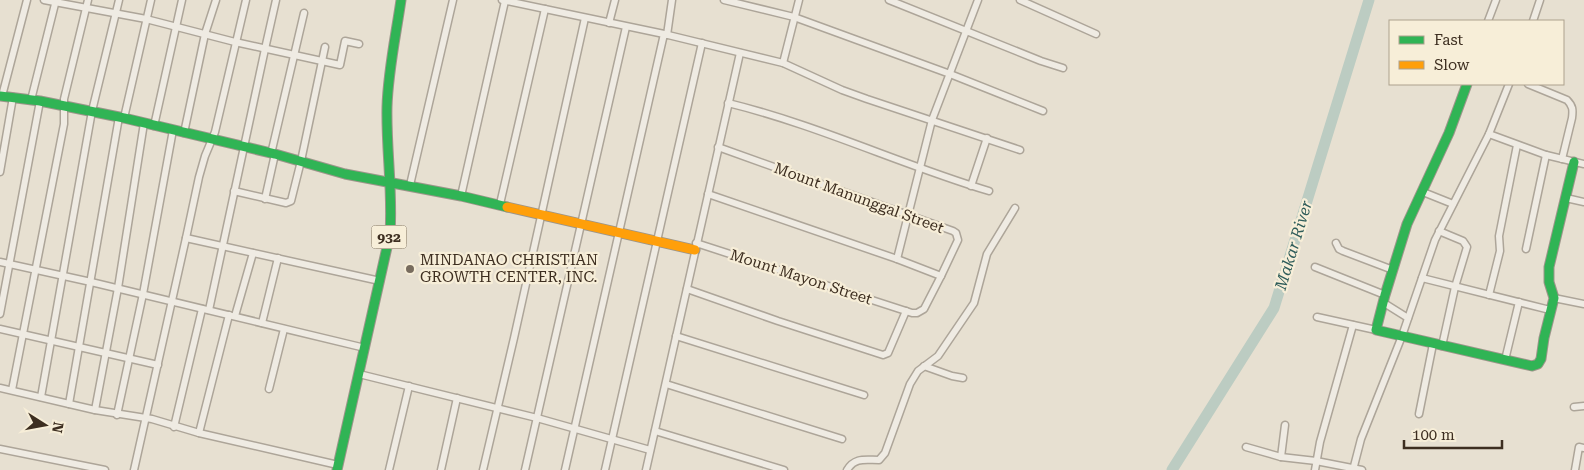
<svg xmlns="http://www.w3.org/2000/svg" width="1584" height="470" font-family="'Roboto Serif',serif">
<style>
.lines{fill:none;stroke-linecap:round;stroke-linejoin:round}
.river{stroke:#bcccc2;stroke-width:11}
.street-casing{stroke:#ada599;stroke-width:9}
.fast-casing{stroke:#9c958a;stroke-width:11}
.slow-casing{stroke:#9c958a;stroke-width:11}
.street{stroke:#efebe3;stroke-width:6}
.fast{stroke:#30b455;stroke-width:9}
.slow{stroke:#ff9f0a;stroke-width:9}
.poi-dot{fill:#786c5e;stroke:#f7eed8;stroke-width:2}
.labels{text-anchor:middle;stroke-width:4.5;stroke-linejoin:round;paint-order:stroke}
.shield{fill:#f7eed8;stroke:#756857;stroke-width:1}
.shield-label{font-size:14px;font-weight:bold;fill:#3d2e20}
.street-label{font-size:15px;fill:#3d2e20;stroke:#f7eed8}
.poi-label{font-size:15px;fill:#3d2e20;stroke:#f7eed8;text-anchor:start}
.water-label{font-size:16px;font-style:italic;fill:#2f5d5a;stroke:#f7eed8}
</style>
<rect width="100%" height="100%" fill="#e7e0d1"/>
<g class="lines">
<polyline class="river" points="1172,470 1274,308 1369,0"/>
<g class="street-casing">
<g id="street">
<polyline points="44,0 146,19 235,42 340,65 345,41 359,44"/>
<polyline points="502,0 664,34 783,63 842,90 867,99 1020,150"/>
<polyline points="724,0 794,17 950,74 1043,111"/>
<polyline points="889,0 1041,61 1063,68"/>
<polyline points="1020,0 1096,34"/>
<polyline points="1488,21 1496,0"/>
<polyline points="1533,21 1540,0"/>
<polyline points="609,23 615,0"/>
<polyline points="667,35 672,0"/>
<polyline points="783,63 799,0"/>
<path d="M1528,84L1567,100C1573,106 1573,110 1572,118L1562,159"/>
<polyline points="2,96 27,0"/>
<polyline points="31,100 56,0"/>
<path d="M728,103C818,125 902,165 989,191"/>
<polyline points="124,118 151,0"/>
<polyline points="154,126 182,0"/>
<polyline points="184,133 205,34 216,0"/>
<polyline points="1489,134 1546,155 1584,164"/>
<polyline points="718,147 953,231 956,233 958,240 941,276"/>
<polyline points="271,154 304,13"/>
<polyline points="0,172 13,97"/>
<polyline points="410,185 453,0"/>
<polyline points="971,186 987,138"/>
<polyline points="234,191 286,203 291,201 301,161 325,47"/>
<polyline points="1423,192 1453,204"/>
<polyline points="461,196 505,1"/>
<polyline points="1566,198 1584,202"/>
<polyline points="265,199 275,154"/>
<polyline points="500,204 545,9"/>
<polyline points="1439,231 1463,241 1467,247 1455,287 1442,346"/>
<polyline points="186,238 380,281"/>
<polyline points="696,243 912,313 917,313 924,309 941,276 897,259 708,194"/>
<polyline points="1336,243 1339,249 1343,251 1393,270"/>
<polyline points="1526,249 1546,155"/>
<polyline points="897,259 932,120 978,0"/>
<polyline points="0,262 91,282 365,348"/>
<polyline points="1315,267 1385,295"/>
<polyline points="1422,278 1550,310"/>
<polyline points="687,289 778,321 883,355 888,353 906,311"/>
<polyline points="1489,295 1500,251 1499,236 1517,145"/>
<polyline points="1554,298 1584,304"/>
<polyline points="1384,303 1408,318"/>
<polyline points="209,310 265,49 276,0"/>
<polyline points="0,314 40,101"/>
<polyline points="235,316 253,253"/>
<polyline points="1317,317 1376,330"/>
<polyline points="262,323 278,258"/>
<polyline points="0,329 158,365"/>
<polyline points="676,336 864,395"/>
<polyline points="1505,360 1519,302"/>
<polyline points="924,366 952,376 963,378"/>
<polyline points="359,374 537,418 650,450"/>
<polyline points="666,384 842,439"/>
<polyline points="0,388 95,410 152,419 199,433 338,465"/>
<polyline points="269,389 284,329"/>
<polyline points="12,390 64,124 64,99 88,0"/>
<polyline points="41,397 92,111 119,0"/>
<polyline points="69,404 119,117"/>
<polyline points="1574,407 1584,406"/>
<polyline points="95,410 118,288 144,123"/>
<polyline points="1419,414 1433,344"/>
<polyline points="117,415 143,294 173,130"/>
<polyline points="174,427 202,309"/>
<polyline points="655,431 784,470"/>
<polyline points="199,433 229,315"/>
<polyline points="1246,447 1281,457 1316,461 1362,470"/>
<polyline points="0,449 105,470"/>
<polyline points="1281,457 1285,425"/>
<polyline points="134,470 186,238 199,177 205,156 215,132 246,0"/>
<polyline points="389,470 409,386"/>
<polyline points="441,470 457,398"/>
<polyline points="483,470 514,338 585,18"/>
<polyline points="525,470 626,27"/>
<polyline points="565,470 664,34"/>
<polyline points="605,470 702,43"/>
<polyline points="646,470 740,53"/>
<path d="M847,470C855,457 865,460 879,460L885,453L910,384L918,371L938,356L974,303L987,254L1015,208"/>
<polyline points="1315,470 1320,442 1353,325"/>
<polyline points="1353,470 1361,439 1402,336 1435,240 1489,134 1509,84"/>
<polyline points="1575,470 1579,447 1584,448"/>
</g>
</g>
<g class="fast-casing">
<g id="fast">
<polyline points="1467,84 1449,133 1407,224 1385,295 1376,330 1532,366 1538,364 1541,359 1544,338 1554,298 1549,282 1549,267 1574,162"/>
<polyline points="0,96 40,101 124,118 275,154 345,174 461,196 507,207"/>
<path d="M337,470L390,234C393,191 386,149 387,107C388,71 396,35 401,0"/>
</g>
</g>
<g class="slow-casing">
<polyline id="slow" points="507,207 695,250"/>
</g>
<use href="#street" class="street"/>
<use href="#fast" class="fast"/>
<use href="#slow" class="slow"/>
</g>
<circle class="poi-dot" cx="410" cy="269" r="5"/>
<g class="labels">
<rect class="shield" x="371.5" y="225.5" width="35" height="23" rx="4"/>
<g class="shield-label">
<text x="389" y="242">932</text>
</g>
<g class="street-label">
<text transform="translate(859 198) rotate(20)" y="5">Mount Manunggal Street</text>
<text transform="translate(801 277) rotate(18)" y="5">Mount Mayon Street</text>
</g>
<g class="poi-label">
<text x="420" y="265">MINDANAO CHRISTIAN<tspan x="420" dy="17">GROWTH CENTER, INC.</tspan></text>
</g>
<g class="water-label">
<text transform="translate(1293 245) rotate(-73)" y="6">Makar River</text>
</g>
</g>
<rect x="1389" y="20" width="175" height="65" fill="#f7eed8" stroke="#ada18e"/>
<rect x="1399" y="36" width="25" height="8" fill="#30b455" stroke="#ada18e"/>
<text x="1434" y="45" font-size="15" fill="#3d2e20">Fast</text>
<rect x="1399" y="61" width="25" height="8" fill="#ff9f0a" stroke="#ada18e"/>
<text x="1434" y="70" font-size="15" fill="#3d2e20">Slow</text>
<g transform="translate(45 425) rotate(101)" stroke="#f7eed8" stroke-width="4" paint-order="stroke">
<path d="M0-4L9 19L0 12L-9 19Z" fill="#3d2e20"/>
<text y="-8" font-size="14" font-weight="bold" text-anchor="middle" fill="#3d2e20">N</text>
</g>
<path d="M1404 440v8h98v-8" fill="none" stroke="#3d2e20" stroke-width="2.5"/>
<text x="1412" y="440" font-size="15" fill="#3d2e20" stroke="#f7eed8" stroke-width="4" paint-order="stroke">100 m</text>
</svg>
